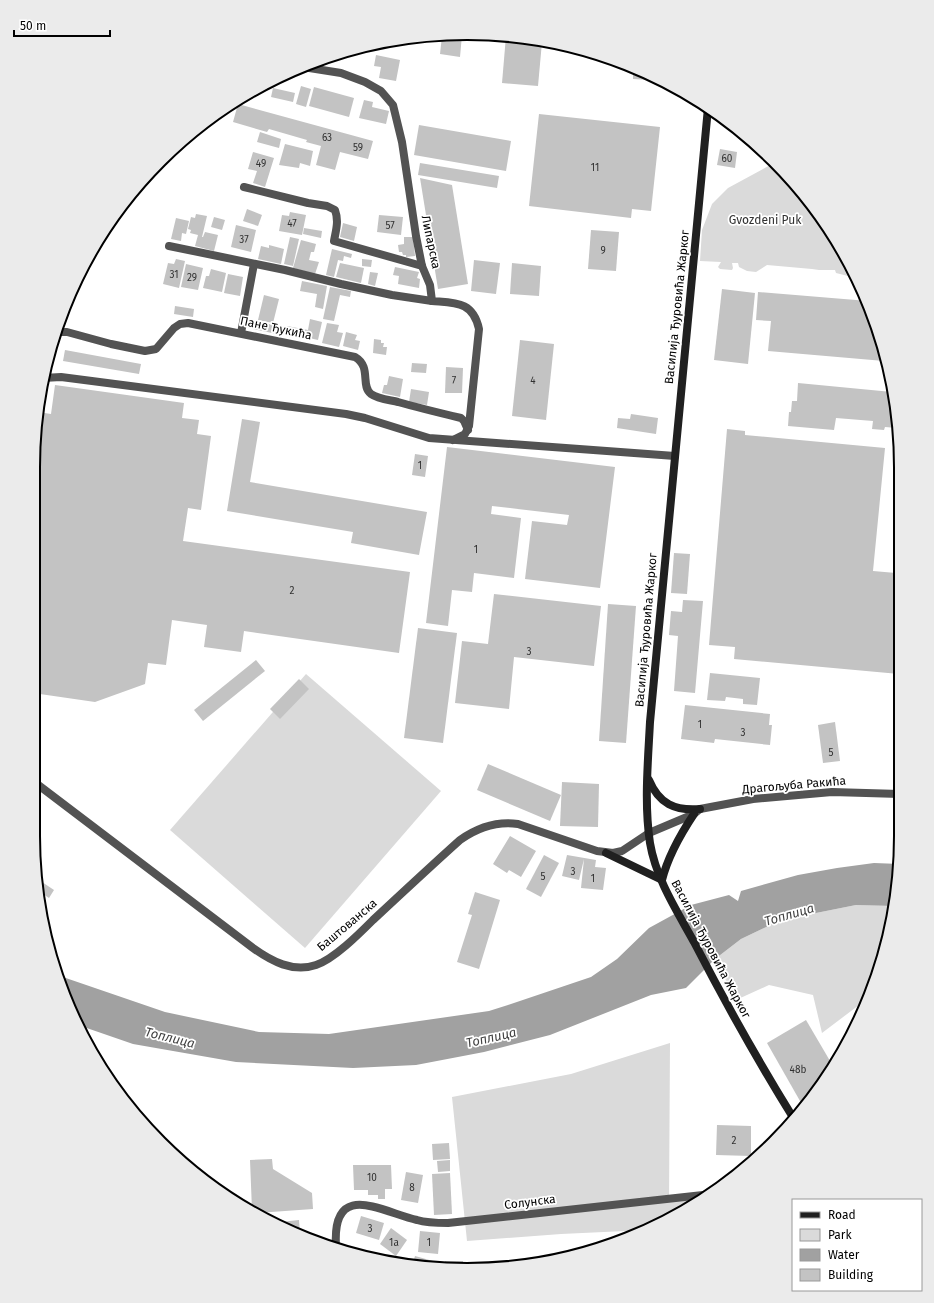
<svg xmlns="http://www.w3.org/2000/svg" width="934" height="1303" font-family="'Fira Sans',sans-serif">
<style>
.green{fill:#dadada}
.water{fill:#a1a1a1}
.building{fill:#c3c3c3}
.lines{fill:none;stroke-linecap:round;stroke-linejoin:round}
.minor{stroke:#535353;stroke-width:8}
.secondary{stroke:#202020;stroke-width:8}
.labels{text-anchor:middle;stroke-width:3.5;stroke-linejoin:round;paint-order:stroke}
.number-label{font-size:10px;fill:#313131}
.park-label{font-size:12px;fill:#313131;stroke:#fff}
.street-label{font-size:12px;fill:#000;stroke:#fff}
.water-label{font-size:13px;font-style:italic;fill:#424242;stroke:#fff}
.rim{fill:none;stroke:#000;stroke-width:2}
</style>
<rect width="100%" height="100%" fill="#fff"/>
<g class="green">
<polygon points="774,163 793,181 843,250 853,271 852,272 852,277 836,273 835,270 819,270 812,269 767,265 756,272 747,271 739,267 738,263 732,263 733,268 732,270 720,269 718,267 721,262 700,261 702,230 712,204 728,188"/>
<polygon points="306,674 441,791 305,948 170,830"/>
<polygon points="856,905 893,906 886,948 863,1010 859,1005 822,1033 813,995 769,985 736,1000 715,959 741,939 781,920"/>
<polygon points="670,1043 669,1202 706,1198 647,1230 561,1234 467,1241 452,1097 571,1074"/>
</g>
<polygon class="water" points="874,863 900,864 893,906 856,905 781,920 741,939 715,959 686,988 651,995 550,1035 484,1052 416,1065 353,1068 236,1062 133,1044 78,1025 66,1002 57,975 165,1012 259,1032 329,1034 489,1011 508,1005 591,977 617,959 649,928 691,905 729,895 738,901 741,891 798,875 837,868"/>
<g class="building">
<polygon points="462,35 460,57 440,54 442,36"/>
<polygon points="506,36 542,42 538,86 502,83"/>
<polygon points="376,55 400,60 396,81 379,78 381,67 374,66"/>
<polygon points="633,68 650,75 650,80 633,79"/>
<polygon points="301,86 311,89 306,107 296,104"/>
<polygon points="314,87 354,98 349,117 309,106"/>
<polygon points="273,88 295,93 293,102 271,97"/>
<polygon points="364,100 373,102 372,107 389,111 386,124 359,118"/>
<polygon points="238,104 373,141 368,159 340,152 335,170 316,165 321,146 306,142 307,140 269,129 267,132 233,122"/>
<polygon points="539,114 660,127 651,211 632,209 631,218 529,206"/>
<polygon points="419,125 511,141 506,171 414,155"/>
<polygon points="260,132 281,139 279,148 257,142"/>
<polygon points="285,144 313,151 310,166 300,163 299,168 279,165"/>
<polygon points="720,149 737,152 735,168 717,165"/>
<polygon points="253,152 274,158 265,187 253,183 257,171 248,169"/>
<polygon points="420,163 499,176 497,188 418,175"/>
<polygon points="420,178 452,185 468,284 438,289"/>
<polygon points="247,209 262,215 258,226 243,221"/>
<polygon points="290,212 306,215 302,235 279,231 282,215 289,216"/>
<polygon points="196,214 207,216 202,237 203,237 205,232 218,235 214,251 195,246 198,235 190,233 191,230 188,229 191,217 195,218"/>
<polygon points="379,215 403,217 401,235 377,232"/>
<polygon points="214,217 225,220 222,230 211,227"/>
<polygon points="176,218 189,221 186,234 182,233 181,241 171,239"/>
<polygon points="343,223 357,227 354,241 340,237"/>
<polygon points="236,225 256,230 251,252 231,247"/>
<polygon points="304,228 322,231 321,238 303,234"/>
<polygon points="591,230 619,232 616,271 588,269"/>
<polygon points="290,237 299,239 293,266 284,264"/>
<polygon points="404,237 413,237 415,256 406,257 406,255 403,255 402,252 399,252 398,245 404,244"/>
<polygon points="301,240 316,244 314,252 311,252 309,260 319,262 315,274 293,268"/>
<polygon points="269,245 284,249 281,264 258,259 261,246 269,248"/>
<polygon points="332,249 352,254 351,258 344,256 343,261 338,260 334,277 326,275"/>
<polygon points="176,259 185,261 179,288 163,284 168,263 174,264"/>
<polygon points="362,259 372,260 371,267 362,266"/>
<polygon points="474,260 500,263 496,294 471,291"/>
<polygon points="340,263 364,268 361,283 336,277"/>
<polygon points="512,263 541,266 539,296 510,294"/>
<polygon points="186,264 203,268 198,290 181,287"/>
<polygon points="395,267 419,272 417,278 420,279 419,288 398,284 399,276 393,275"/>
<polygon points="211,269 226,273 222,292 203,288 206,276 209,276"/>
<polygon points="370,272 378,273 375,286 368,284"/>
<polygon points="228,274 243,277 240,296 224,293"/>
<polygon points="302,281 327,286 323,309 315,307 317,294 300,291"/>
<polygon points="330,287 351,291 350,297 340,295 334,321 323,319"/>
<polygon points="722,289 755,293 748,364 714,360"/>
<polygon points="758,292 868,301 884,361 768,351 771,321 756,320"/>
<polygon points="264,295 279,299 273,323 258,320"/>
<polygon points="175,306 194,309 193,317 174,314"/>
<polygon points="310,319 322,322 318,340 286,333 287,326 308,330"/>
<polygon points="254,321 284,327 282,335 253,329"/>
<polygon points="327,323 339,325 337,332 343,333 339,347 322,343"/>
<polygon points="346,332 357,335 355,340 360,341 358,350 343,346"/>
<polygon points="374,339 381,340 381,343 384,343 383,347 387,347 386,355 373,353"/>
<polygon points="520,340 554,344 546,420 512,416"/>
<polygon points="65,350 141,364 139,374 63,361"/>
<polygon points="412,363 427,364 426,373 411,372"/>
<polygon points="446,367 463,368 462,393 445,393"/>
<polygon points="389,376 403,379 400,397 382,393 384,385 387,385"/>
<polygon points="798,383 892,392 897,410 897,428 885,427 884,430 872,429 873,421 836,418 834,430 788,426 789,412 791,412 792,401 797,401"/>
<polygon points="55,385 184,403 182,418 199,420 197,434 211,436 201,510 188,508 183,541 410,572 399,653 244,631 241,652 204,647 207,625 172,620 166,665 148,663 145,684 95,702 33,693 33,467 38,412 51,414"/>
<polygon points="411,389 429,392 427,405 409,402"/>
<polygon points="631,414 658,418 656,434 617,428 618,418 630,419"/>
<polygon points="242,419 260,422 250,482 427,512 419,555 351,543 353,532 227,511"/>
<polygon points="727,429 745,431 745,435 885,448 873,571 896,573 897,557 898,557 899,674 734,659 735,647 709,645"/>
<polygon points="447,447 615,467 600,588 525,579 532,521 567,525 569,515 492,506 491,514 521,518 514,578 474,573 472,592 452,590 448,626 426,623"/>
<polygon points="415,454 428,456 425,477 412,475"/>
<polygon points="674,553 690,554 687,594 671,593"/>
<polygon points="494,594 601,606 594,666 514,657 509,709 455,703 462,641 488,644"/>
<polygon points="683,600 703,601 695,693 674,691 678,636 669,635 671,611 682,612"/>
<polygon points="608,604 636,606 626,743 599,741"/>
<polygon points="418,628 457,633 443,743 404,738"/>
<polygon points="256,660 265,671 203,721 194,710"/>
<polygon points="710,673 760,678 757,705 743,704 743,699 726,697 725,701 707,700"/>
<polygon points="299,679 309,689 280,719 270,709"/>
<polygon points="685,705 770,714 769,725 772,725 770,745 715,739 714,743 681,739"/>
<polygon points="835,722 840,761 823,763 818,725"/>
<polygon points="488,764 561,795 550,821 477,790"/>
<polygon points="562,782 599,784 598,827 560,826"/>
<polygon points="510,836 536,851 521,877 509,870 507,873 493,864"/>
<polygon points="544,855 559,863 541,897 526,889"/>
<polygon points="567,855 596,860 595,867 606,868 603,890 581,888 584,859 579,880 562,876"/>
<polygon points="39,880 54,890 49,898 40,892"/>
<polygon points="475,892 500,900 479,969 457,962 472,915 468,914"/>
<polygon points="806,1020 833,1066 811,1100 804,1108 767,1043"/>
<polygon points="717,1125 751,1126 751,1156 716,1155"/>
<polygon points="449,1143 450,1159 433,1160 432,1144"/>
<polygon points="272,1159 273,1169 312,1193 313,1209 257,1213 252,1210 250,1160"/>
<polygon points="450,1160 450,1171 438,1172 437,1161"/>
<polygon points="353,1165 391,1165 392,1189 385,1189 385,1199 378,1199 378,1195 368,1195 368,1190 354,1190"/>
<polygon points="406,1172 423,1175 418,1203 401,1200"/>
<polygon points="450,1173 452,1214 434,1215 432,1174"/>
<polygon points="361,1216 384,1223 379,1240 356,1233"/>
<polygon points="299,1220 300,1234 275,1225 271,1223"/>
<polygon points="391,1228 407,1240 396,1256 380,1244"/>
<polygon points="420,1231 440,1233 438,1254 418,1252"/>
<polygon points="325,1238 326,1242 314,1239"/>
<polygon points="415,1256 433,1261 431,1268 412,1266"/>
<polygon points="445,1261 463,1261 463,1268 445,1269"/>
</g>
<g class="lines">
<g class="minor">
<path d="M303,67L341,73L365,82L381,91L393,105L402,142L416,236L422,266L430,285L432,301C455,303 473,301 479,329L469,426L465,434L453,440"/>
<path d="M244,187L308,203L327,206L335,210C339,221 336,230 334,241L422,266"/>
<polyline points="169,246 285,270 341,284 392,295 432,301"/>
<path d="M57,332H67L111,344L145,351L156,349L174,328L180,324L188,323L355,357C372,367 360,386 371,394C378,399 390,400 398,402C419,408 440,413 461,418L464,421L468,430"/>
<polyline points="241,333 254,264"/>
<polyline points="43,378 61,377 346,414 365,418 429,438 675,456"/>
<path d="M33,781L253,948C271,961 293,973 316,965C334,959 359,934 373,920C402,893 431,866 460,840C477,828 497,821 518,824L597,851L613,853L622,851L649,833L694,814L700,809L753,799L832,792L900,794"/>
<path d="M336,1246C332,1180 380,1211 417,1220C427,1223 438,1223 448,1223L712,1194"/>
</g>
<g class="secondary">
<path d="M708,108L650,722C648,761 644,804 650,843C656,879 677,911 694,942C725,1002 758,1061 794,1119"/>
<path d="M649,780C659,804 675,811 700,809"/>
<path d="M606,853L662,880C668,856 680,835 694,814"/>
</g>
</g>
<g class="labels">
<g class="number-label">
<text x="327" y="141">63</text>
<text x="358" y="151">59</text>
<text x="727" y="162">60</text>
<text x="261" y="167">49</text>
<text x="595" y="171">11</text>
<text x="292" y="227">47</text>
<text x="390" y="229">57</text>
<text x="244" y="243">37</text>
<text x="603" y="254">9</text>
<text x="174" y="278">31</text>
<text x="192" y="281">29</text>
<text x="454" y="384">7</text>
<text x="533" y="384">4</text>
<text x="420" y="469">1</text>
<text x="476" y="553">1</text>
<text x="292" y="594">2</text>
<text x="529" y="655">3</text>
<text x="700" y="728">1</text>
<text x="743" y="736">3</text>
<text x="831" y="756">5</text>
<text x="573" y="875">3</text>
<text x="543" y="880">5</text>
<text x="593" y="882">1</text>
<text x="798" y="1073">48b</text>
<text x="734" y="1144">2</text>
<text x="372" y="1181">10</text>
<text x="412" y="1191">8</text>
<text x="370" y="1232">3</text>
<text x="394" y="1246">1a</text>
<text x="429" y="1246">1</text>
</g>
<g class="park-label">
<text x="765" y="224">Gvozdeni Puk</text>
</g>
<g class="street-label">
<text transform="translate(431 242) rotate(78)" y="4">Липарска</text>
<text transform="translate(677 307) rotate(-84)" y="4">Василија Ђуровића Жарког</text>
<text transform="translate(276 328) rotate(12)" y="4">Пане Ђукића</text>
<text transform="translate(646 630) rotate(-85)" y="4">Василија Ђуровића Жарког</text>
<text transform="translate(794 785) rotate(-5)" y="4">Драгољуба Ракића</text>
<text transform="translate(347 925) rotate(-40)" y="4">Баштованска</text>
<text transform="translate(711 949) rotate(62)" y="4">Василија Ђуровића Жарког</text>
<text transform="translate(530 1202) rotate(-7)" y="4">Солунска</text>
</g>
<g class="water-label">
<text transform="translate(789 914) rotate(-16)" y="5">Топлица</text>
<text transform="translate(170 1037) rotate(14)" y="5">Топлица</text>
<text transform="translate(491 1037) rotate(-13)" y="5">Топлица</text>
</g>
</g>
<path d="M0 0H934V1303H0ZM467 40H467A427 427 0 0 1 894 467V836A427 427 0 0 1 467 1263H467A427 427 0 0 1 40 836V467A427 427 0 0 1 467 40Z" fill="#ebebeb" fill-rule="evenodd"/>
<path class="rim" d="M467 40H467A427 427 0 0 1 894 467V836A427 427 0 0 1 467 1263H467A427 427 0 0 1 40 836V467A427 427 0 0 1 467 40Z"/>
<rect x="792" y="1199" width="130" height="92" fill="#ffffff" stroke="#999999"/>
<rect x="800" y="1212" width="20" height="6" fill="#202020" stroke="#999999"/>
<text x="828" y="1219" font-size="12" fill="#000000">Road</text>
<rect x="800" y="1229" width="20" height="12" fill="#dadada" stroke="#999999"/>
<text x="828" y="1239" font-size="12" fill="#000000">Park</text>
<rect x="800" y="1249" width="20" height="12" fill="#a1a1a1" stroke="#999999"/>
<text x="828" y="1259" font-size="12" fill="#000000">Water</text>
<rect x="800" y="1269" width="20" height="12" fill="#c3c3c3" stroke="#999999"/>
<text x="828" y="1279" font-size="12" fill="#000000">Building</text>
<path d="M14 30v6h96v-6" fill="none" stroke="#000000" stroke-width="2"/>
<text x="20" y="30" font-size="12" fill="#000000" stroke="#ffffff" stroke-width="3" paint-order="stroke">50 m</text>
</svg>
